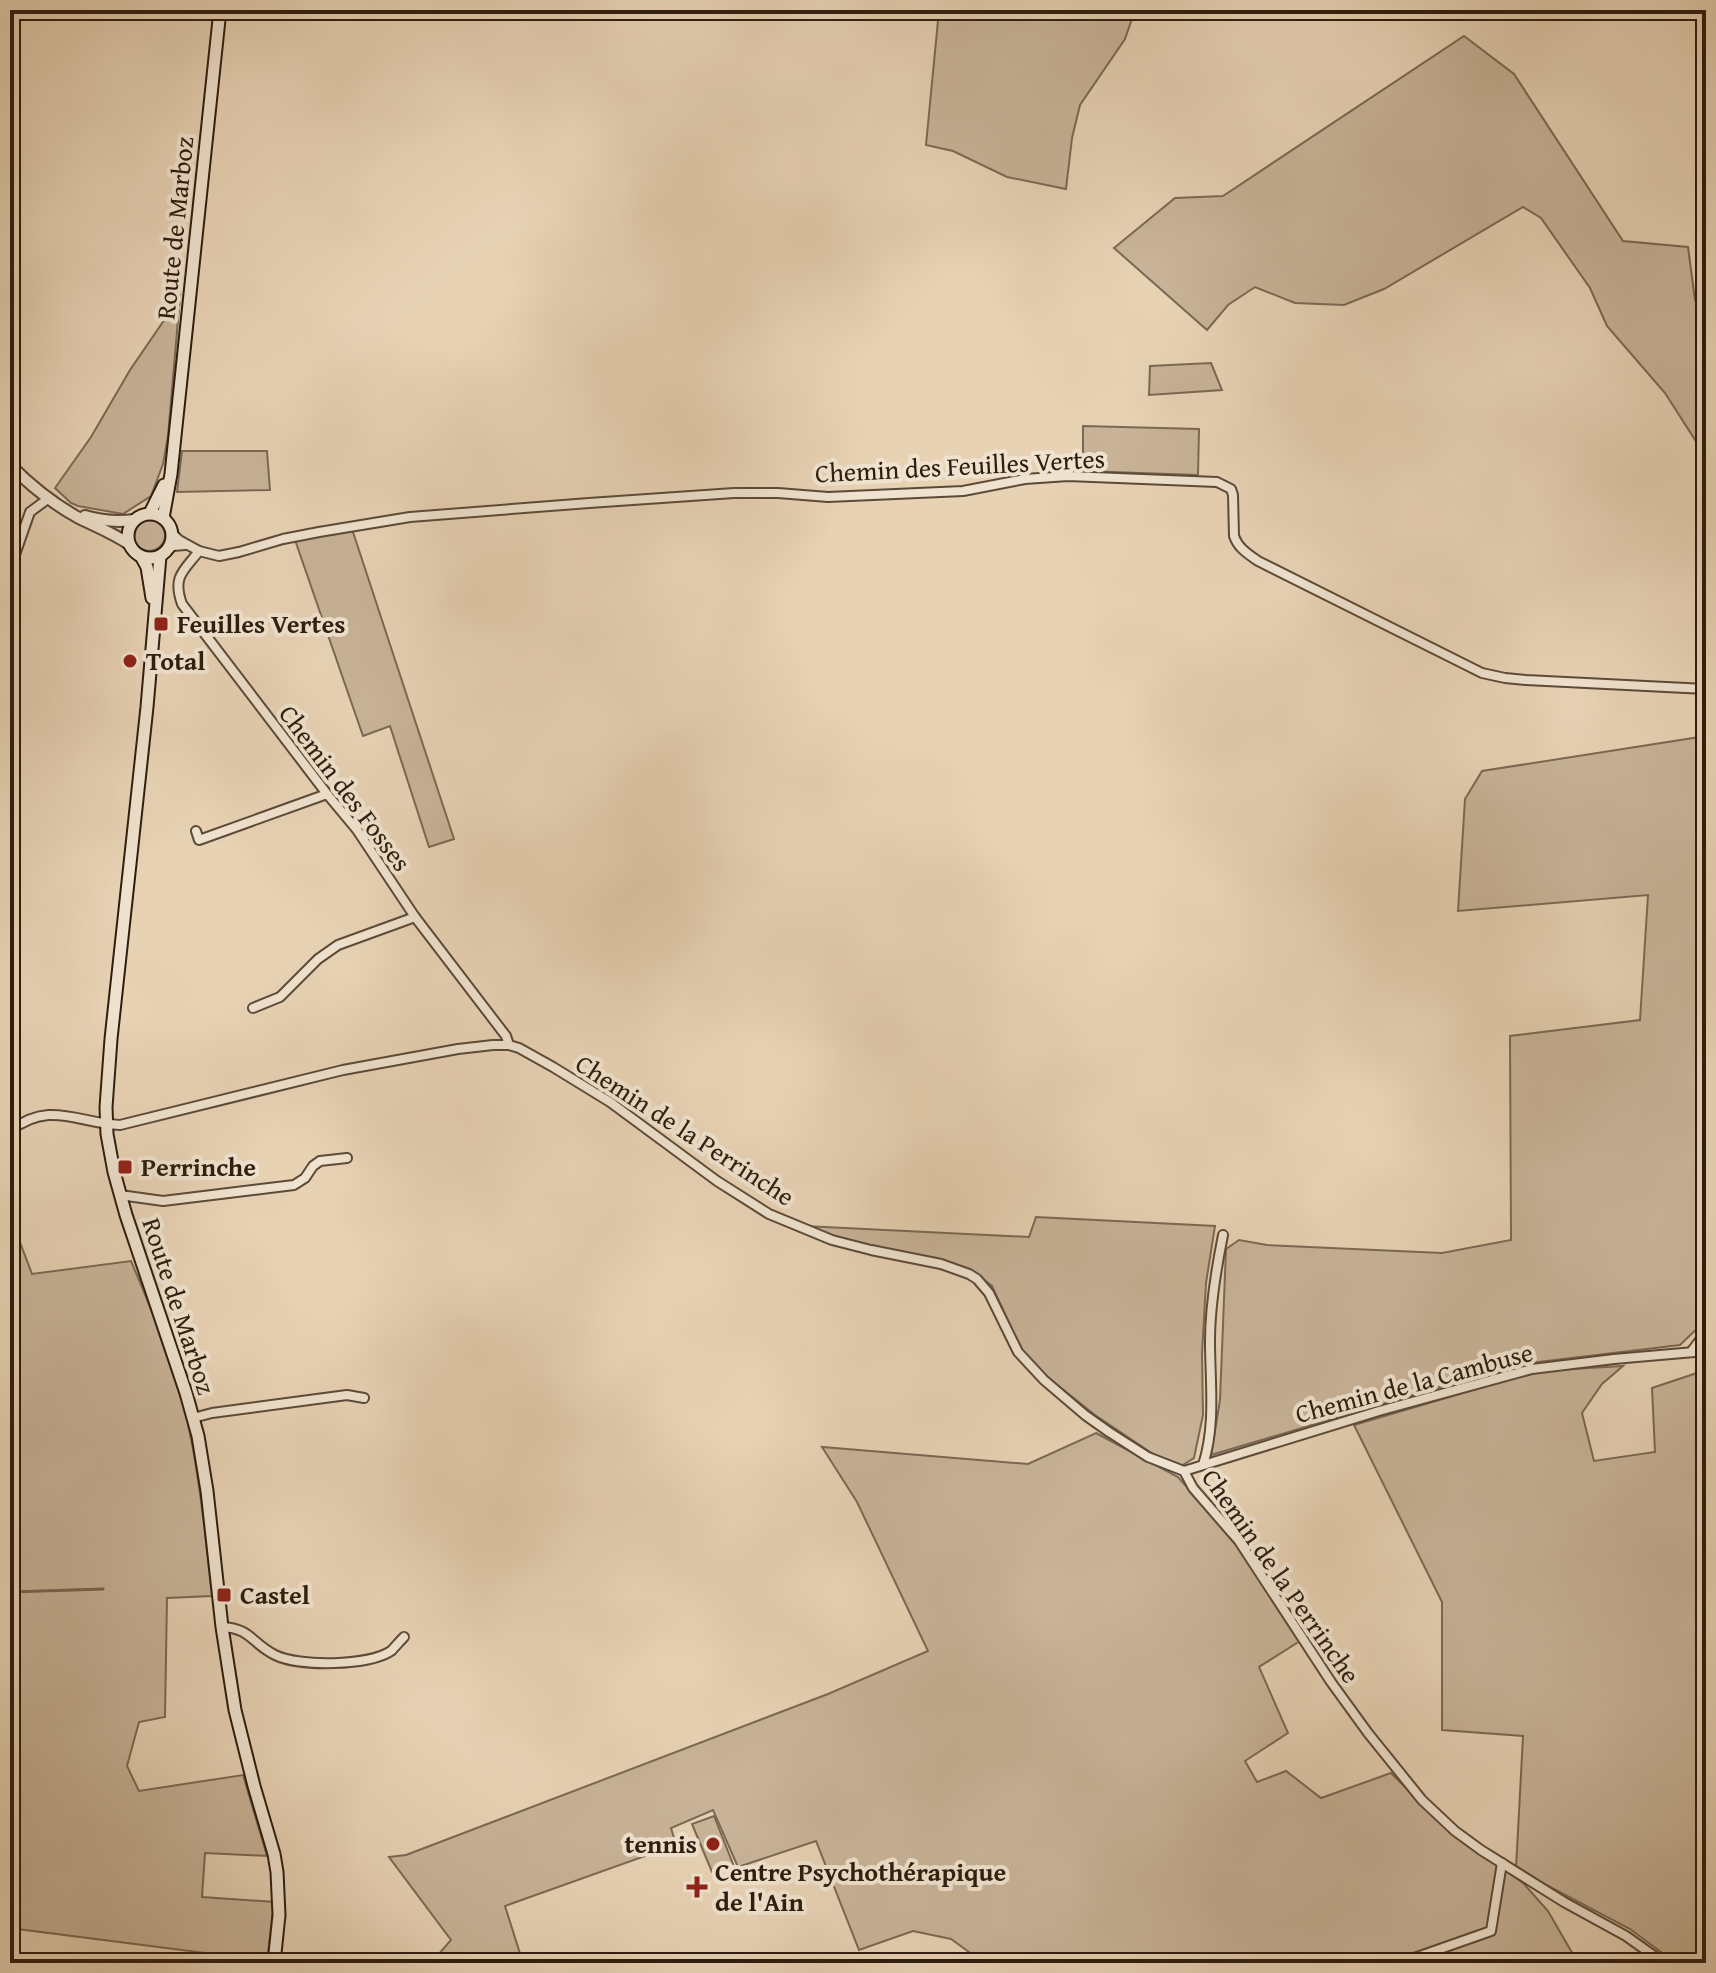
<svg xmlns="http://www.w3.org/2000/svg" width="1716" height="1973" font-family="'Gentium Book Plus',serif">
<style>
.green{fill:#c8b398;stroke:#7b6853;stroke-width:2}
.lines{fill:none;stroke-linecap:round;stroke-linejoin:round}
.stream{stroke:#776450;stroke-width:3}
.minor-casing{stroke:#5c4a38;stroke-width:12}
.tertiary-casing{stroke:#5c4a38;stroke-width:14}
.secondary-casing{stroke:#2e1d0e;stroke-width:15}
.minor{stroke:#efe2ce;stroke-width:8}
.tertiary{stroke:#efe2ce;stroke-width:10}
.secondary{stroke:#efe2ce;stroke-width:11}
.poi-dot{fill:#8f2418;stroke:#efe2ce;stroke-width:3}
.labels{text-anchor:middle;stroke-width:8;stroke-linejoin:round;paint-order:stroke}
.street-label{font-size:26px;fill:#2e1d0e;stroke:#efe2ce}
.poi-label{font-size:26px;font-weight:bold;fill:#2e1d0e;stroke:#efe2ce;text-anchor:start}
</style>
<rect width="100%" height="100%" fill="#e7d2b4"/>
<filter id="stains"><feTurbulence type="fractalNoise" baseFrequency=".0025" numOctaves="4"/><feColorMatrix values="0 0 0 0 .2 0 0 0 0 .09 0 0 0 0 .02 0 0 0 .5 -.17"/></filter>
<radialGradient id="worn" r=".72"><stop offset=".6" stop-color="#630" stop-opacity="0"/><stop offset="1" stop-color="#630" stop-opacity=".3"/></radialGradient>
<g class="green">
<polygon points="939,10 1135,10 1125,39 1080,105 1072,138 1066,189 1007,177 953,151 926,145"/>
<polygon points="1464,36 1514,74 1623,241 1688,247 1695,300 1706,301 1706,457 1665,393 1607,326 1590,288 1541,218 1523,207 1384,289 1344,305 1295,303 1255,287 1228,305 1207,330 1114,248 1175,198 1223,196"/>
<polygon points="180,297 168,436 163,464 151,496 123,514 78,506 71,503 55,488 91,437 130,370"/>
<polygon points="1211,363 1222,390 1149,395 1150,366"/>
<polygon points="1083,426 1199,429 1198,475 1083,471"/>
<polygon points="182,451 267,451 270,490 177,492"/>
<circle cx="149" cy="535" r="16"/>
<polygon points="352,529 454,839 429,847 390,726 363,736 295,540"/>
<polygon points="1706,736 1706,1320 1680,1345 1530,1363 1477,1376 1211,1455 1220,1400 1226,1249 1239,1240 1267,1245 1442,1253 1511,1240 1510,1036 1640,1020 1648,895 1458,911 1465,799 1482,771"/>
<path d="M10,1216L32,1274L131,1261C150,1306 172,1358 184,1406C199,1469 205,1532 212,1596L167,1598L165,1717L139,1722L127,1766L139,1791L243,1775L267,1856L205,1853L202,1897L274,1902L267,1961L10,1928Z"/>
<polygon points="1036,1217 1215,1226 1206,1283 1202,1354 1203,1415 1194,1458 1181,1466 1153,1454 1095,1415 1041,1372 1021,1349 992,1286 971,1270 948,1263 857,1244 804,1226 1029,1237"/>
<polygon points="1623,1366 1602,1384 1582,1413 1594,1461 1655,1452 1652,1388 1706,1370 1706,1550 1699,1550 1706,1725 1706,1963 1676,1963 1630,1929 1516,1869 1523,1736 1442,1730 1442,1602 1354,1425 1538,1371"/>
<polygon points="1096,1433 1178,1477 1230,1536 1300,1641 1259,1667 1288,1733 1245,1761 1257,1782 1286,1771 1321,1798 1391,1773 1448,1830 1523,1883 1548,1911 1578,1963 981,1963 980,1960 951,1939 913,1931 859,1950 816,1841 738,1867 713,1810 671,1828 676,1845 505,1906 523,1963 431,1963 451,1940 389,1857 406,1855 828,1694 928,1651 857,1502 822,1447 1028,1464"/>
<polygon points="714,1816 733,1864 712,1872 692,1824"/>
</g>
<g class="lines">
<polyline class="stream" points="10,1592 103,1589"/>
<g class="minor-casing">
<g id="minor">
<path d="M172,533L179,540L199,551L219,556L239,552L283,539L319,532L410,517L589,503L734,493H778L828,497L963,491L1025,479L1068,476L1217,482L1231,489L1233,495L1234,536C1238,548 1248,554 1258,561L1482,673L1505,678L1526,680L1706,689"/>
<polyline points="167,550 173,546 185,545"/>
<path d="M199,551C184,571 172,576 182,604L327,794L357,830L415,917L506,1036L509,1045"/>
<polyline points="10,569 30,512 49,498"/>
<polyline points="196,831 199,840 327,794"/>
<polyline points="253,1008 280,997 318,959 338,945 415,917"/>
<path d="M10,1131C50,1100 77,1123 120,1125L343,1070L458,1049L493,1045H509L519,1048L553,1067L610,1102L717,1181L769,1214L832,1240L871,1250L941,1264L969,1274L977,1279L989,1293L1018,1352L1044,1380L1085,1415L1109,1432L1148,1457L1184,1471L1193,1488L1239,1541L1331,1682L1368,1733L1422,1800L1455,1831L1481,1850L1564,1902L1626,1936L1664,1963"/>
<polyline points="120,1195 163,1201 294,1185 305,1178 313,1166 320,1161 347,1158"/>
<polyline points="1691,1352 1706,1332"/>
<polyline points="193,1418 212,1413 347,1395 364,1398"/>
<path d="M1203,1465C1216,1425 1210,1382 1210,1341C1210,1305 1216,1270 1223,1235"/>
<polyline points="1184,1471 1379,1411 1532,1369 1614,1359 1706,1351"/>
<path d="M222,1627C251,1628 252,1644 275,1655C299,1667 368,1666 391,1651C395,1647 400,1641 404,1637"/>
<polyline points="1400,1963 1491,1931 1502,1863"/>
</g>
</g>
<g class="tertiary-casing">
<g id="tertiary">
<path d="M10,465C30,485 52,503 77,517C95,526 113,533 129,544"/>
<path d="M85,516C102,521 117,522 134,520"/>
</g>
</g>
<g class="secondary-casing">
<g id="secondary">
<polyline points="150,513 164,485"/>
<circle cx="150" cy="536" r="22"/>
<polyline points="163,518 171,474 220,10"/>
<polyline points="141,556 147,567 152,598"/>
<polyline points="160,556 147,707 111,1039 106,1107 107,1134 114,1172 126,1215 186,1393 198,1436 207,1491 222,1627 235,1710 254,1786 274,1854 277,1872 279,1915 274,1963"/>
</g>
</g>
<use href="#minor" class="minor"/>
<use href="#tertiary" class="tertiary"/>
<use href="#secondary" class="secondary"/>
</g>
<g class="poi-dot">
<rect x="153" y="616" width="16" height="16" rx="4"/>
<circle cx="130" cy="661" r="8"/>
<rect x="117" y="1159" width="16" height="16" rx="4"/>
<rect x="216" y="1587" width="16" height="16" rx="4"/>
<circle cx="713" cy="1844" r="8"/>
<path d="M693 1875h8v8h8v8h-8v8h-8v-8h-8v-8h8z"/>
</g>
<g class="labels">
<g class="street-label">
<text transform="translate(175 228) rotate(-84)" y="9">Route de Marboz</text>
<text transform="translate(960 466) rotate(-3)" y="9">Chemin des Feuilles Vertes</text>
<text transform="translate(345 788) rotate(53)" y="9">Chemin des Fosses</text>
<text transform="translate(685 1130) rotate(33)" y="9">Chemin de la Perrinche</text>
<text transform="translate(179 1306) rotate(72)" y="9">Route de Marboz</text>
<text transform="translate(1414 1383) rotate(-15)" y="9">Chemin de la Cambuse</text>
<text transform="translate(1281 1576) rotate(55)" y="9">Chemin de la Perrinche</text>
</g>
<g class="poi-label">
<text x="177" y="633">Feuilles Vertes</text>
<text x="146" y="670">Total</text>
<text x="141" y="1176">Perrinche</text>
<text x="240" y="1604">Castel</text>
<text x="697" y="1853" text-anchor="end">tennis</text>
<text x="715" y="1881">Centre Psychothérapique<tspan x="715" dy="30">de l'Ain</tspan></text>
</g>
</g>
<rect width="1716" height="1973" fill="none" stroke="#e7d2b4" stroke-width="40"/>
<rect x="12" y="12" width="1692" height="1949" fill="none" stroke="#2e1d0e" stroke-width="4"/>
<rect x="20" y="20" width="1676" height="1933" fill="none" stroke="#2e1d0e" stroke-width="2"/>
<rect width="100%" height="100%" filter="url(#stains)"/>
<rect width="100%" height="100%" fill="url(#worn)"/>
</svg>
